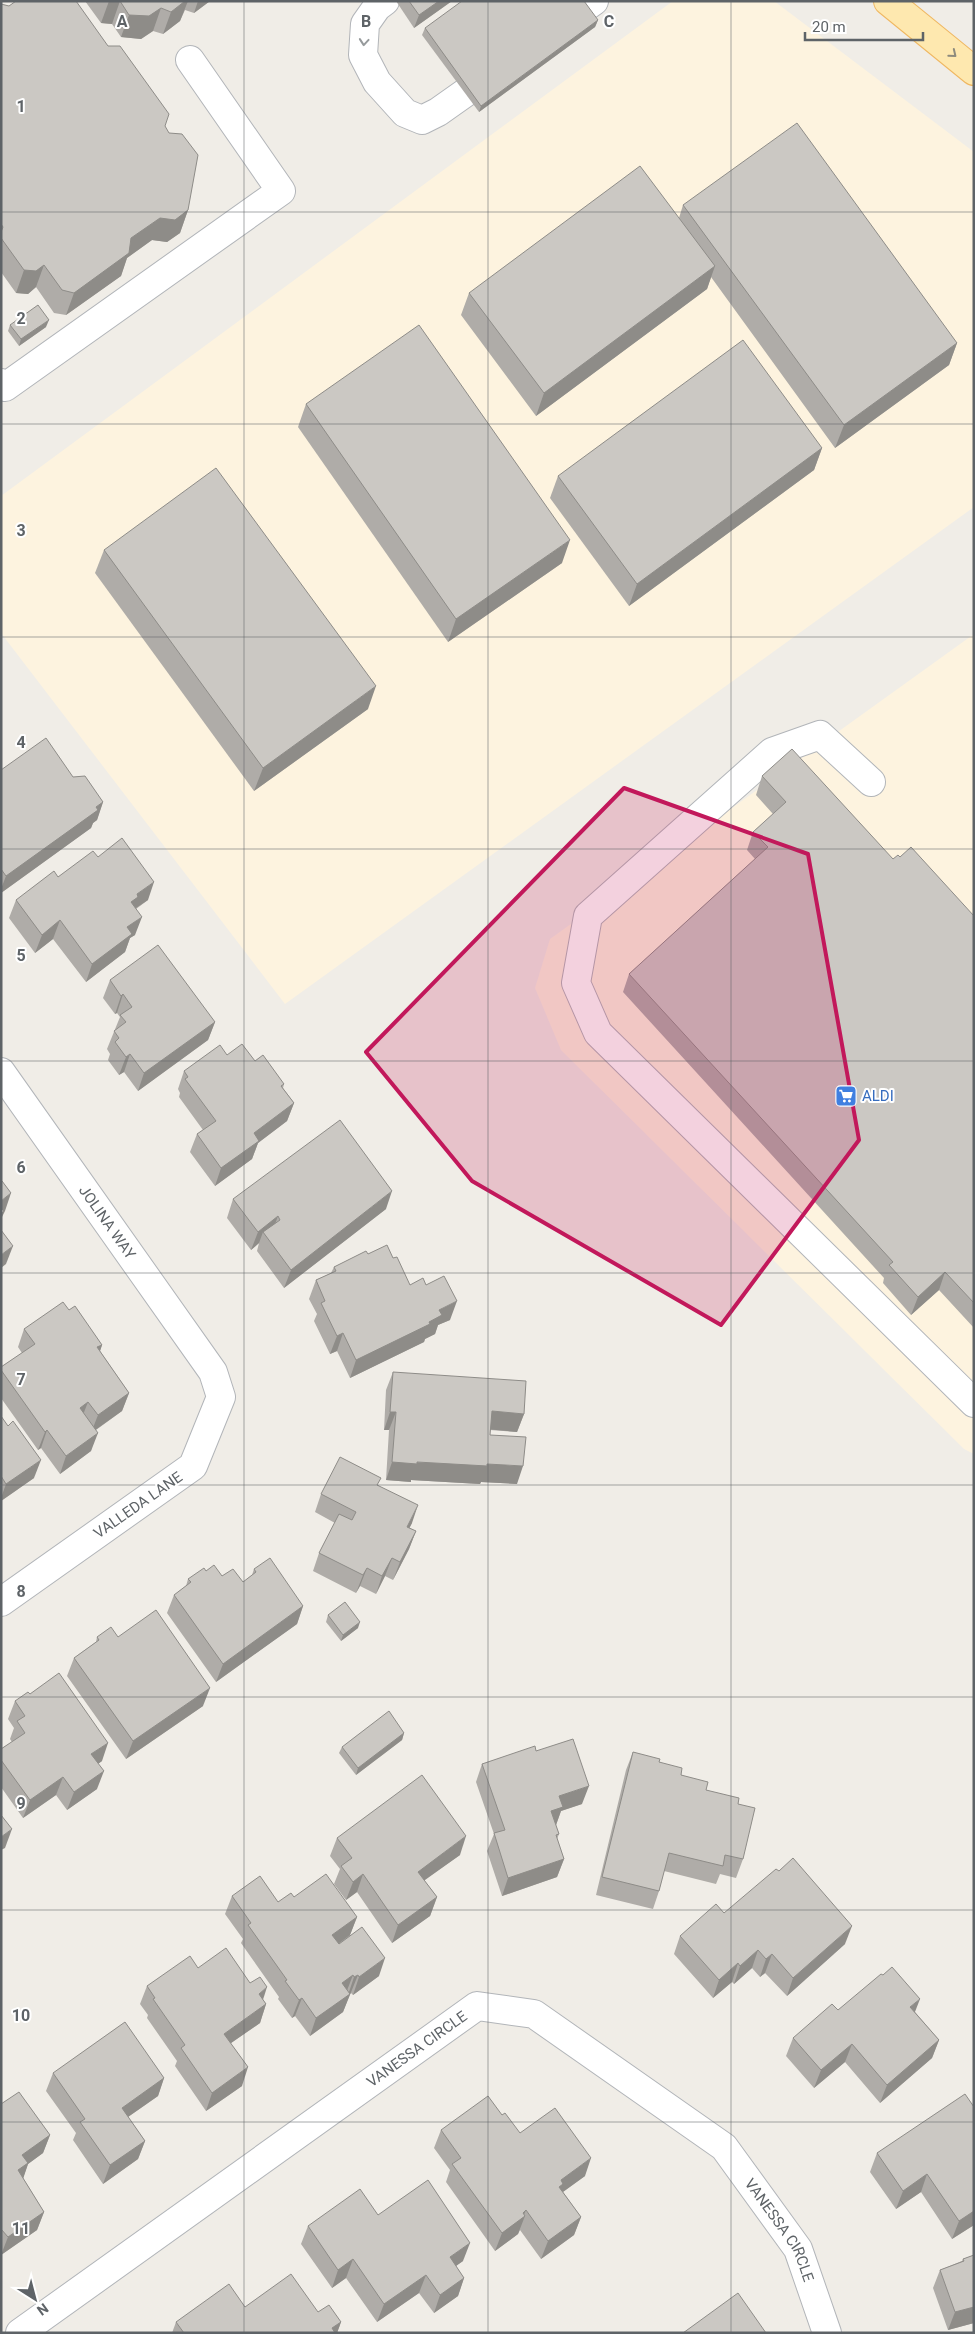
<svg xmlns="http://www.w3.org/2000/svg" width="975" height="2334" font-family="Roboto,sans-serif">
<style>
.commercial{fill:#fdf3df}
.lines{fill:none;stroke-linecap:round;stroke-linejoin:round}
.minor-casing{stroke:#b2b5b9;stroke-width:30}
.major-casing{stroke:#efb761;stroke-width:30}
.minor{stroke:#fff;stroke-width:28}
.major{stroke:#fee8af;stroke-width:28}
.wall{fill:#afaca8}
.shaded-wall{fill:#8e8c88}
.building{fill:#cbc8c3;stroke:#8e8c88}
.oneway{stroke:#969a9c}
.oneway2{stroke:#8e8b7d}
.marked{fill:#c2185b;fill-opacity:0.2;stroke:#c2185b;stroke-width:4;stroke-linejoin:round}
.grid{fill:none;stroke:#5e6367;stroke-width:1;stroke-opacity:0.55}
.labels{text-anchor:middle;stroke-width:4;stroke-linejoin:round;paint-order:stroke}
.shop-label{font-size:15px;fill:#366cbe;stroke:#fff;text-anchor:start}
.street-label{font-size:15px;fill:#5e6367;stroke:#fff}
.grid-label{font-size:16px;text-anchor:middle;font-weight:bold;fill:#5e6367;stroke:#fff;stroke-width:4;stroke-linejoin:round;paint-order:stroke}
</style>
<rect width="100%" height="100%" fill="#f0ede7"/>
<g class="commercial">
<polygon points="673,1 774,1 974,152 974,507 285,1004 1,633 1,496"/>
<polygon points="974,634 974,1454 964,1449 561,1050 535,988 550,939"/>
</g>
<g class="lines">
<g class="minor-casing">
<g id="minor">
<polyline points="385,1 377,7 365,24 363,55 377,82 405,113 422,120 438,112 496,71"/>
<polyline points="557,27 594,1"/>
<polyline points="1,383 5,387 281,191 190,60"/>
<polyline points="871,782 820,735 772,752 588,916 576,983 598,1033 974,1403"/>
<path id="s1" d="M1,1072L213,1372L221,1397L193,1466L1,1602"/>
<path id="s2" d="M20,2333L477,2006L534,2014L724,2147L798,2249L827,2333"/>
</g>
</g>
<g class="major-casing">
<polyline id="major" points="888,1 974,71"/>
</g>
<use href="#minor" class="minor"/>
<use href="#major" class="major"/>
</g>
<g class="wall">
<polygon points="85,1 210,1 194,13 185,10 180,21 163,34 153,31 141,39 121,37 112,24 101,23"/>
<polygon points="396,1 452,1 414,28"/>
<polygon points="1,4 165,126 188,210 180,233 167,242 152,240 127,258 121,276 66,315 54,313 36,287 28,294 16,293 1,272"/>
<polygon points="598,20 595,27 479,112 422,35 425,28"/>
<polygon points="683,205 957,343 949,365 835,448 711,277 707,289 536,416 461,315 469,293 679,218"/>
<polygon points="10,325 46,327 19,346 8,331"/>
<polygon points="306,404 562,563 448,642 298,427"/>
<polygon points="822,448 814,470 629,606 550,498 558,476"/>
<polygon points="104,550 368,709 254,791 95,573"/>
<polygon points="1,770 73,777 103,802 97,820 93,823 91,828 1,893"/>
<polygon points="762,776 893,859 974,916 974,1328 939,1290 911,1315 883,1283 884,1278 623,992 629,974 755,859 747,850 753,832 773,814 756,795"/>
<polygon points="98,857 148,900 136,909 135,935 130,938 125,952 86,982 53,939 35,953 9,918 16,900 58,877"/>
<polygon points="110,980 215,1022 208,1040 138,1091 124,1072 119,1075 108,1060 110,1054 107,1049 120,1017 117,1013 115,1014 103,998"/>
<polygon points="227,1055 255,1061 284,1084 283,1088 294,1103 287,1121 258,1143 252,1159 215,1186 190,1152 197,1134 203,1130 179,1097 180,1093 178,1089 184,1071"/>
<polygon points="233,1199 386,1209 284,1288 257,1251 259,1243 251,1250 227,1218"/>
<polygon points="368,1254 393,1258 410,1285 426,1285 450,1320 438,1325 435,1334 425,1339 424,1342 350,1378 337,1351 330,1354 314,1321 317,1314 309,1299 316,1280 331,1273 334,1267"/>
<polygon points="69,1310 102,1345 100,1351 129,1393 122,1411 96,1430 91,1451 60,1474 41,1448 38,1450 1,1398 1,1367 22,1353 18,1347 24,1329"/>
<polygon points="393,1372 524,1414 517,1432 490,1430 490,1435 517,1484 481,1482 480,1484 411,1480 411,1482 386,1480 389,1430 384,1430 386,1390"/>
<polygon points="1,1416 34,1478 1,1501"/>
<polygon points="378,1485 412,1523 409,1528 416,1531 409,1549 393,1580 385,1576 376,1594 360,1586 356,1593 313,1571 319,1553 335,1523 315,1512 321,1494"/>
<polygon points="254,1569 303,1606 297,1624 216,1682 167,1613 174,1595 186,1586 188,1579 206,1571 222,1576 243,1582 252,1575"/>
<polygon points="328,1615 358,1628 341,1641 326,1622"/>
<polygon points="97,1637 118,1637 203,1706 126,1759 67,1676 74,1658 96,1642"/>
<polygon points="30,1694 102,1761 98,1764 97,1789 67,1810 56,1795 23,1818 1,1787 1,1749 12,1742 10,1739 14,1728 8,1719 15,1701"/>
<polygon points="404,1733 402,1740 356,1775 339,1753 342,1747"/>
<polygon points="536,1751 582,1804 561,1811 556,1825 559,1834 557,1839 564,1859 557,1877 502,1896 487,1851 494,1834 476,1782 482,1764"/>
<polygon points="633,1752 659,1762 706,1790 738,1804 743,1859 736,1878 720,1874 716,1884 664,1871 659,1891 653,1909 596,1895 626,1770"/>
<polygon points="337,1838 460,1855 424,1880 437,1897 430,1916 392,1943 357,1892 346,1900 334,1884 340,1869 330,1856"/>
<polygon points="232,1896 278,1902 294,1897 357,1917 350,1935 379,1976 353,1995 351,1993 350,1994 343,2012 310,2036 295,2016 292,2018 278,1999 279,1997 241,1943 243,1939 225,1914"/>
<polygon points="724,1913 845,1944 787,1996 765,1973 760,1977 752,1968 734,1984 732,1982 713,1998 674,1954 680,1936"/>
<polygon points="198,1968 263,2000 266,2004 260,2023 231,2043 242,2086 206,2111 175,2066 177,2061 147,2018 148,2015 140,2004 147,1986"/>
<polygon points="838,2010 915,2012 939,2040 932,2058 880,2103 845,2062 814,2088 786,2056 793,2038"/>
<polygon points="53,2073 164,2078 158,2096 128,2117 145,2141 138,2159 103,2184 73,2140 76,2133 46,2091"/>
<polygon points="1,2104 50,2135 43,2153 28,2164 23,2178 44,2212 37,2230 1,2255"/>
<polygon points="974,2107 974,2225 952,2239 921,2192 896,2209 870,2172 877,2153"/>
<polygon points="502,2115 520,2133 585,2176 563,2192 581,2217 574,2235 541,2259 520,2230 518,2234 495,2251 446,2182 450,2170 434,2148 441,2130"/>
<polygon points="378,2215 463,2261 456,2266 464,2278 458,2296 434,2313 419,2293 377,2322 346,2278 332,2288 301,2244 308,2226"/>
<polygon points="974,2255 974,2323 948,2330 933,2288 940,2270 962,2261 963,2259"/>
<polygon points="245,2307 318,2312 341,2322 337,2333 172,2333 176,2322"/>
</g>
<g class="shaded-wall">
<polygon points="109,1 120,1 112,24 101,23"/>
<polygon points="185,1 188,1 180,21 163,34 171,12"/>
<polygon points="198,1 210,1 194,13"/>
<polygon points="439,1 452,1 414,28 419,15"/>
<polygon points="161,8 153,31 141,39 121,37 129,15"/>
<polygon points="598,20 595,27 479,112 481,106"/>
<polygon points="188,210 180,233 167,242 152,240 127,258 121,276 66,315 74,293 131,238 160,218"/>
<polygon points="44,265 36,287 28,294 16,293 24,270"/>
<polygon points="715,266 707,289 536,416 544,393"/>
<polygon points="49,320 46,327 19,346 21,339"/>
<polygon points="957,343 949,365 835,448 844,425"/>
<polygon points="822,448 814,470 629,606 637,584"/>
<polygon points="570,540 562,563 448,642 456,619"/>
<polygon points="376,686 368,709 254,791 263,768"/>
<polygon points="103,802 97,820 93,823 91,828 1,893 1,889 6,876"/>
<polygon points="154,882 148,900 133,910 131,902 137,894"/>
<polygon points="142,917 135,935 130,938 125,952 86,982 92,964 127,927"/>
<polygon points="60,920 53,939 35,953 42,935"/>
<polygon points="123,994 117,1013 115,1014 121,996"/>
<polygon points="215,1022 208,1040 138,1091 144,1073"/>
<polygon points="130,1054 124,1072 119,1075 126,1057"/>
<polygon points="294,1103 287,1121 258,1143 252,1159 215,1186 221,1168 254,1133"/>
<polygon points="392,1191 386,1209 284,1288 291,1270"/>
<polygon points="11,1193 5,1211 1,1219 1,1201"/>
<polygon points="278,1216 271,1235 263,1232 259,1243 251,1250 258,1232"/>
<polygon points="13,1246 6,1264 1,1268 1,1255"/>
<polygon points="945,1272 939,1290 911,1315 918,1297"/>
<polygon points="457,1301 450,1320 438,1325 435,1334 425,1339 424,1342 350,1378 356,1360 429,1322 439,1310"/>
<polygon points="343,1333 337,1351 330,1354 337,1336"/>
<polygon points="102,1345 96,1363 97,1347"/>
<polygon points="129,1393 122,1411 91,1433 98,1415"/>
<polygon points="88,1402 81,1420 80,1408"/>
<polygon points="492,1411 524,1414 517,1432 485,1429"/>
<polygon points="390,1412 396,1412 389,1430 384,1430"/>
<polygon points="47,1430 41,1448 38,1450 45,1432"/>
<polygon points="98,1433 91,1451 60,1474 66,1456"/>
<polygon points="41,1460 34,1478 1,1501 1,1498 6,1484"/>
<polygon points="392,1462 487,1464 523,1466 517,1484 481,1482 480,1484 411,1480 411,1482 386,1480"/>
<polygon points="418,1505 412,1523 401,1545 407,1527"/>
<polygon points="416,1531 409,1549 393,1580 400,1562"/>
<polygon points="392,1558 385,1576 376,1594 382,1576"/>
<polygon points="367,1568 360,1586 356,1593 363,1575"/>
<polygon points="303,1606 297,1624 216,1682 223,1664"/>
<polygon points="360,1622 358,1628 341,1641 343,1635"/>
<polygon points="210,1688 203,1706 126,1759 133,1741"/>
<polygon points="404,1733 402,1740 356,1775 358,1768"/>
<polygon points="108,1743 102,1761 85,1773 91,1754"/>
<polygon points="104,1771 97,1789 67,1810 74,1792"/>
<polygon points="63,1777 56,1795 23,1818 30,1800"/>
<polygon points="589,1786 582,1804 561,1811 556,1825 544,1829 551,1811 559,1796"/>
<polygon points="12,1829 5,1848 1,1850 1,1837"/>
<polygon points="466,1836 460,1855 411,1890 418,1872"/>
<polygon points="564,1859 557,1877 502,1896 508,1878"/>
<polygon points="363,1874 357,1892 346,1900 353,1882"/>
<polygon points="437,1897 430,1916 392,1943 398,1925"/>
<polygon points="357,1917 350,1935 326,1953 332,1935"/>
<polygon points="852,1926 845,1944 787,1996 793,1978"/>
<polygon points="758,1950 752,1968 734,1984 740,1966"/>
<polygon points="772,1954 765,1973 760,1977 766,1959"/>
<polygon points="385,1958 379,1976 353,1995 359,1977"/>
<polygon points="738,1963 732,1982 713,1998 719,1980"/>
<polygon points="353,1975 346,1993 342,1983"/>
<polygon points="358,1975 343,2012 310,2036 316,2018 348,1995 354,1977"/>
<polygon points="267,1987 261,2006 259,1994"/>
<polygon points="302,1998 295,2016 292,2018 299,2000"/>
<polygon points="920,1999 913,2017 910,2007"/>
<polygon points="266,2004 260,2023 218,2052 224,2034"/>
<polygon points="939,2040 932,2058 880,2103 887,2085"/>
<polygon points="852,2044 845,2062 814,2088 821,2070"/>
<polygon points="248,2067 242,2086 206,2111 212,2093"/>
<polygon points="164,2078 158,2096 115,2126 122,2108"/>
<polygon points="50,2135 43,2153 28,2164 22,2182 12,2188 22,2155"/>
<polygon points="145,2141 138,2159 103,2184 110,2165"/>
<polygon points="591,2158 585,2176 560,2194 557,2202 561,2180"/>
<polygon points="927,2174 921,2192 896,2209 903,2191"/>
<polygon points="526,2210 523,2217 525,2216 518,2234 495,2251 502,2233"/>
<polygon points="974,2211 974,2225 952,2239 959,2221"/>
<polygon points="44,2212 37,2230 1,2255 8,2237"/>
<polygon points="581,2217 574,2235 541,2259 548,2241"/>
<polygon points="470,2243 463,2261 443,2275 450,2257"/>
<polygon points="353,2259 346,2278 332,2288 338,2270"/>
<polygon points="426,2275 419,2293 377,2322 384,2304"/>
<polygon points="464,2278 458,2296 434,2313 440,2295"/>
<polygon points="974,2307 974,2323 948,2330 955,2312"/>
<polygon points="341,2322 337,2333 330,2333 332,2328"/>
</g>
<g class="building">
<polygon points="16,1 76,1 108,46 120,46 169,114 165,126 169,133 182,134 198,155 188,210 175,220 160,218 131,238 129,253 74,293 62,290 44,265 36,271 24,270 1,238 1,232 3,227 1,224 1,4 9,6"/>
<polygon points="118,1 185,1 171,12 161,8 149,16 129,15 120,1"/>
<polygon points="409,1 439,1 419,15"/>
<polygon points="462,1 584,1 598,20 481,106 425,28"/>
<polygon points="797,123 957,343 844,425 683,205"/>
<polygon points="640,166 715,266 544,393 469,293"/>
<polygon points="38,305 49,320 21,339 10,325"/>
<polygon points="419,325 570,540 456,619 306,404"/>
<polygon points="743,340 822,448 637,584 558,476"/>
<polygon points="216,468 376,686 263,768 104,550"/>
<polygon points="46,738 73,777 85,776 103,802 96,807 98,810 6,876 1,869 1,770"/>
<polygon points="792,749 893,859 898,855 900,857 911,847 974,916 974,1303 945,1272 918,1297 889,1265 893,1262 629,974 768,847 753,832 786,802 762,776"/>
<polygon points="122,838 154,882 137,894 138,897 131,902 142,917 127,927 132,934 92,964 60,920 42,935 16,900 54,871 58,877 93,851 98,857"/>
<polygon points="158,945 215,1022 144,1073 130,1054 126,1057 115,1042 119,1038 114,1031 126,1022 120,1015 132,1007 123,994 121,996 110,980"/>
<polygon points="242,1044 255,1061 263,1055 284,1084 281,1086 294,1103 254,1133 259,1141 221,1168 197,1134 216,1121 185,1079 188,1077 184,1071 220,1045 227,1055"/>
<polygon points="340,1120 392,1191 291,1270 263,1232 280,1220 278,1216 258,1232 233,1199"/>
<polygon points="2,1181 11,1193 1,1201 1,1182"/>
<polygon points="1,1208 4,1211 1,1214"/>
<polygon points="1,1230 13,1246 1,1255"/>
<polygon points="387,1245 393,1258 397,1257 410,1285 423,1278 426,1285 444,1276 457,1301 439,1310 442,1315 429,1322 430,1324 356,1360 343,1333 337,1336 321,1303 325,1301 316,1280 336,1271 334,1267 366,1251 368,1254"/>
<polygon points="63,1302 69,1310 75,1306 102,1345 97,1347 129,1393 98,1415 88,1402 80,1408 98,1433 66,1456 47,1430 45,1432 1,1370 1,1367 35,1344 24,1329"/>
<polygon points="393,1372 526,1381 524,1414 492,1411 490,1435 526,1437 523,1466 487,1464 487,1466 417,1462 417,1464 392,1462 396,1412 390,1412"/>
<polygon points="1,1416 8,1426 13,1421 41,1460 6,1484 1,1476"/>
<polygon points="340,1457 381,1478 377,1485 418,1505 407,1527 416,1531 400,1562 392,1558 382,1576 367,1568 363,1575 319,1553 339,1514 352,1520 356,1512 321,1494"/>
<polygon points="270,1558 303,1606 223,1664 174,1595 191,1582 188,1579 204,1568 206,1571 214,1565 222,1576 233,1569 243,1582 256,1572 254,1569"/>
<polygon points="345,1602 360,1622 343,1635 328,1615"/>
<polygon points="156,1610 210,1688 133,1741 74,1658 99,1640 97,1637 111,1627 118,1637"/>
<polygon points="59,1673 108,1743 91,1754 104,1771 74,1792 63,1777 30,1800 1,1760 1,1749 25,1733 17,1721 25,1716 15,1701 28,1692 30,1694"/>
<polygon points="389,1711 404,1733 358,1768 342,1747"/>
<polygon points="573,1739 589,1786 559,1796 563,1807 551,1811 559,1834 556,1835 564,1859 508,1878 494,1833 505,1830 482,1764 535,1746 536,1751"/>
<polygon points="633,1752 660,1759 659,1762 682,1768 681,1775 708,1782 706,1790 739,1798 738,1804 755,1808 743,1859 725,1855 723,1866 669,1853 659,1891 602,1877"/>
<polygon points="422,1775 466,1836 418,1872 437,1897 398,1925 363,1874 353,1882 341,1866 352,1858 337,1838"/>
<polygon points="1,1815 12,1829 1,1837"/>
<polygon points="793,1858 852,1926 793,1978 772,1954 766,1959 758,1950 740,1966 738,1963 719,1980 680,1936 716,1904 724,1913 776,1869 779,1871"/>
<polygon points="326,1874 357,1917 332,1935 339,1944 362,1927 385,1958 359,1977 358,1975 354,1977 353,1975 342,1983 350,1994 316,2018 302,1998 299,2000 285,1981 287,1980 248,1925 251,1923 232,1896 260,1876 278,1902 291,1893 294,1897"/>
<polygon points="226,1948 250,1983 260,1977 267,1987 259,1994 266,2004 224,2034 248,2067 212,2093 181,2048 185,2045 153,1999 155,1998 147,1986 190,1956 198,1968"/>
<polygon points="892,1967 920,1999 910,2007 939,2040 887,2085 852,2044 821,2070 793,2038 832,2004 838,2010 881,1974 883,1975"/>
<polygon points="125,2022 164,2078 122,2108 145,2141 110,2165 80,2122 85,2119 53,2073"/>
<polygon points="19,2092 50,2135 22,2155 28,2163 18,2170 44,2212 8,2237 1,2229 1,2104"/>
<polygon points="965,2094 974,2107 974,2211 959,2221 927,2174 903,2191 877,2153"/>
<polygon points="488,2096 502,2115 505,2113 520,2133 555,2108 591,2158 561,2180 563,2184 559,2187 581,2217 548,2241 526,2210 523,2213 525,2216 502,2233 452,2164 461,2158 441,2130"/>
<polygon points="428,2180 470,2243 450,2257 464,2278 440,2295 426,2275 384,2304 353,2259 338,2270 308,2226 360,2189 378,2215"/>
<polygon points="974,2255 974,2307 955,2312 940,2270 964,2261 963,2259"/>
<polygon points="291,2274 318,2312 329,2305 341,2322 332,2328 335,2333 184,2333 176,2322 229,2284 245,2307"/>
<polygon points="738,2293 766,2333 683,2333"/>
</g>
<defs><path id="oneway-chevron" d="M-2-3.5L2.5 0L-2 3.5" fill="none" stroke-width="1.6" stroke-linecap="round" stroke-linejoin="round" transform="scale(1.25)"/></defs>
<use class="oneway" href="#oneway-chevron" transform="translate(364 42) rotate(95)"/>
<use class="oneway2" href="#oneway-chevron" transform="translate(953 54) rotate(39)"/>
<path class="marked" d="M624,788L808,854L859,1140L721,1325L472,1181L366,1052Z"/>
<path class="grid" d="M244,1V2333M488,1V2333M731,1V2333M1,212H974M1,424H974M1,637H974M1,849H974M1,1061H974M1,1273H974M1,1485H974M1,1697H974M1,1910H974M1,2122H974"/>
<defs>
<g id="supermarket-square" transform="scale(1.125)"><rect x="-9" y="-9" width="18" height="18" rx="4" fill="#3f7fe0" stroke="#fff"/><path d="M-6-5.5h2.5l.6 2H6L4.5 2H-2.5L-4.4-4H-6ZM-1.5 3.2a1.3 1.3 0 1 0 .1 0ZM3 3.2a1.3 1.3 0 1 0 .1 0Z" fill="#fff"/></g>
</defs>
<g fill-rule="evenodd">
<use href="#supermarket-square" x="846" y="1096"/>
</g>
<g class="labels">
<g class="shop-label">
<text x="862" y="1101">ALDI</text>
</g>
<g class="street-label">
<text dy="5" stroke="none"><textPath href="#s1" startOffset="184">JOLINA WAY</textPath></text>
<text transform="translate(138 1505) rotate(-35)" y="5">VALLEDA LANE</text>
<text dy="5" stroke="none"><textPath href="#s2" startOffset="488">VANESSA CIRCLE</textPath></text>
<text dy="5" stroke="none"><textPath href="#s2" startOffset="952">VANESSA CIRCLE</textPath></text>
</g>
</g>
<g class="grid-label">
<text x="122" y="27">A</text>
<text x="366" y="27">B</text>
<text x="609" y="27">C</text>
<text x="21" y="112">1</text>
<text x="21" y="324">2</text>
<text x="21" y="536">3</text>
<text x="21" y="748">4</text>
<text x="21" y="961">5</text>
<text x="21" y="1173">6</text>
<text x="21" y="1385">7</text>
<text x="21" y="1597">8</text>
<text x="21" y="1809">9</text>
<text x="21" y="2021">10</text>
<text x="21" y="2234">11</text>
</g>
<rect width="975" height="2334" fill="none" stroke="#5e6367" stroke-width="5"/>
<g transform="translate(35 2299) rotate(144)" stroke="#ffffff" stroke-width="4" paint-order="stroke">
<path d="M0-4L9 19L0 12L-9 19Z" fill="#5e6367"/>
<text y="-8" font-size="14" font-weight="bold" text-anchor="middle" fill="#5e6367">N</text>
</g>
<path d="M805 32v8h118v-8" fill="none" stroke="#5e6367" stroke-width="2.5"/>
<text x="812" y="32" font-size="15" fill="#5e6367" stroke="#ffffff" stroke-width="4" paint-order="stroke">20 m</text>
</svg>
